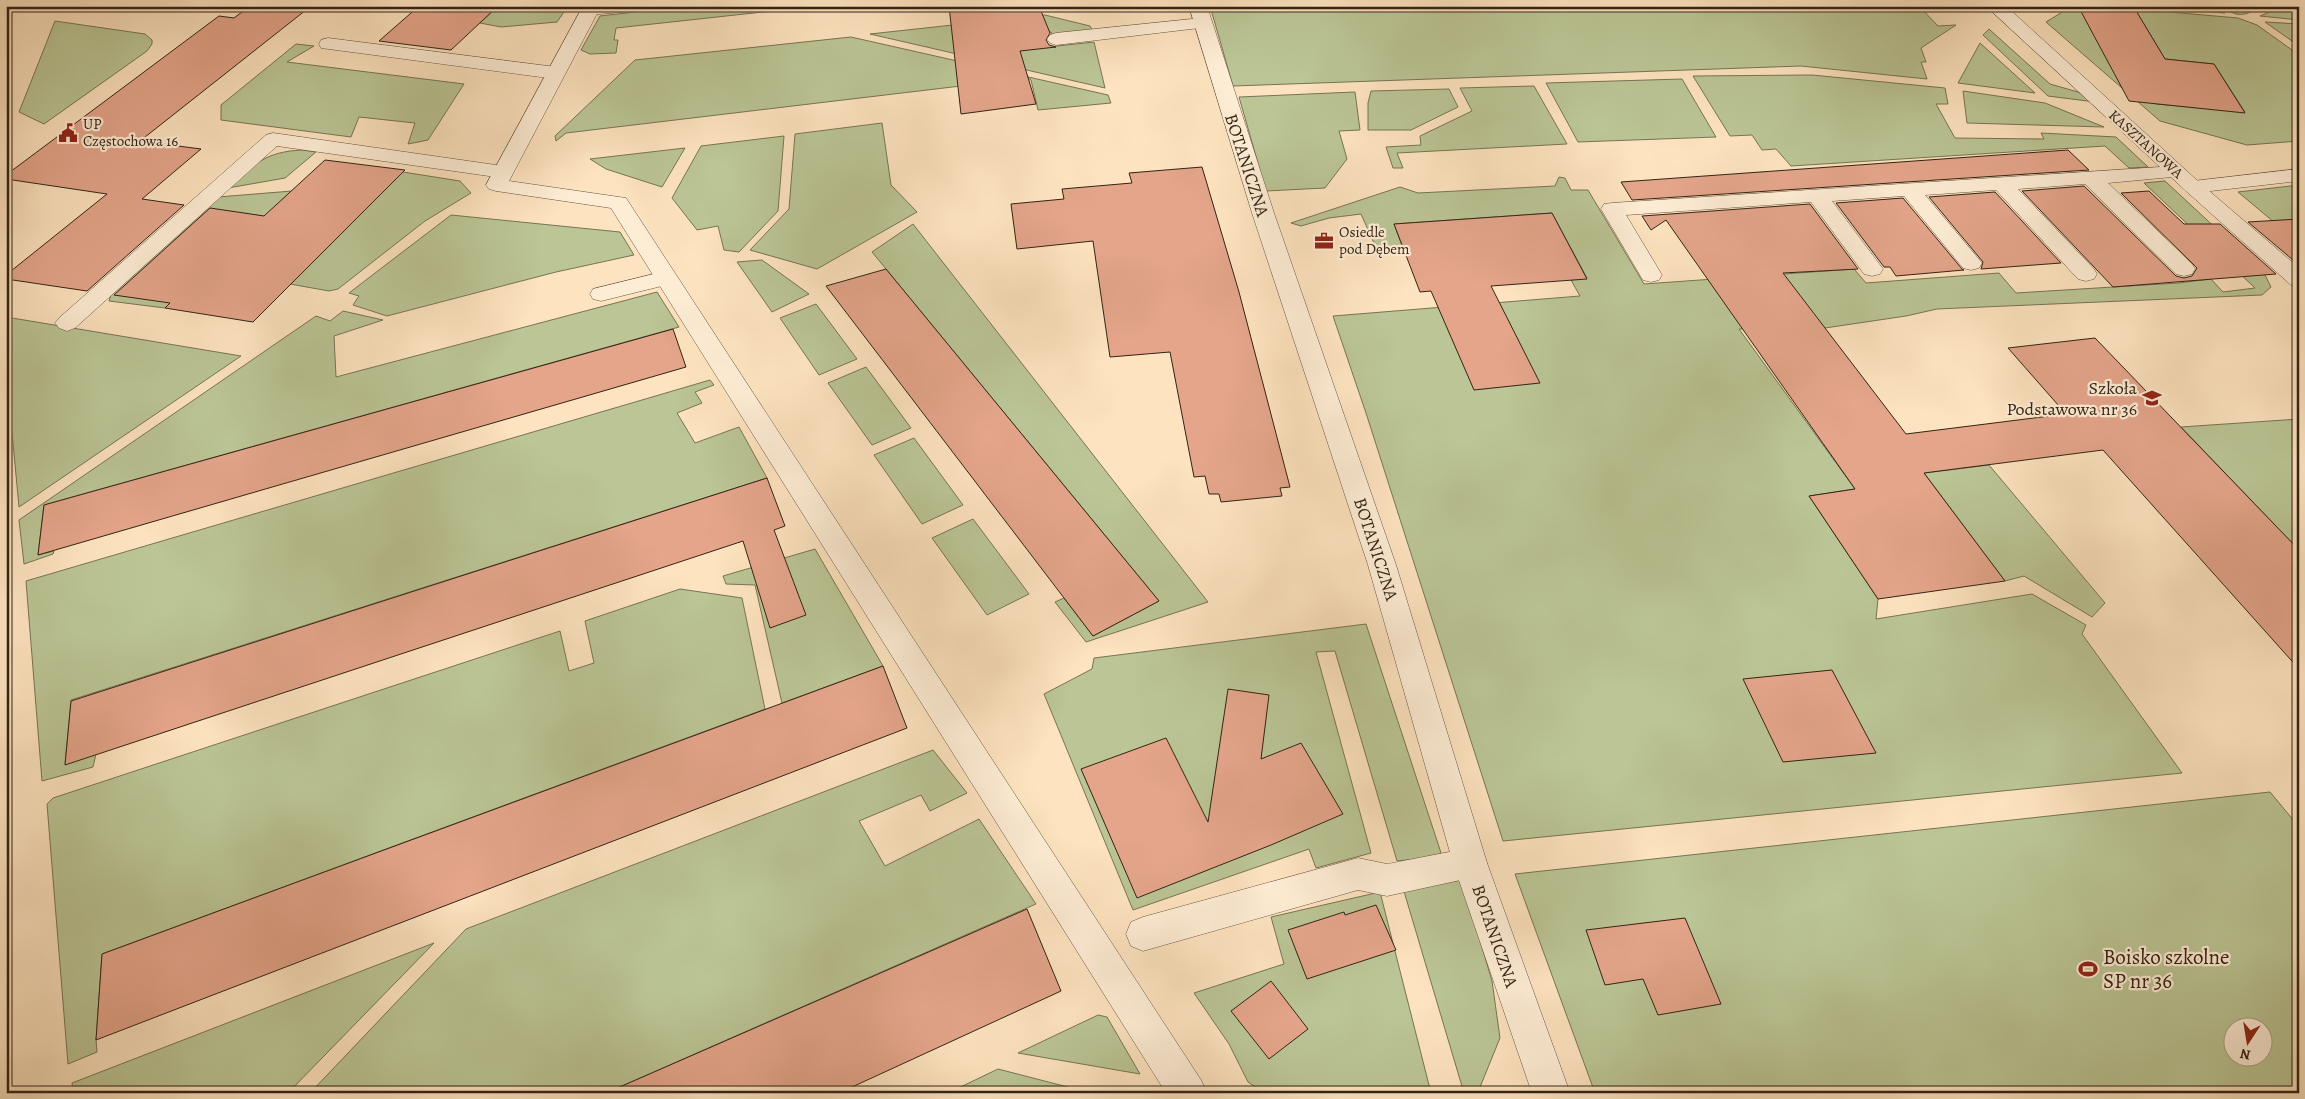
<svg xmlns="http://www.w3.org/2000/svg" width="2305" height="1099" font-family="Alegreya,serif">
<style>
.green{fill:#bbc595;stroke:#777455;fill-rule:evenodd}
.building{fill:#e4a58b;stroke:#332315}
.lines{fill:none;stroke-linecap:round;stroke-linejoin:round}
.lane-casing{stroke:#665340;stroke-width:1}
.street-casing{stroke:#665340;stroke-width:1}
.lane{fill:#feedd5;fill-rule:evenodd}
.street{fill:#feedd5;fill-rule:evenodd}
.labels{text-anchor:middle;stroke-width:4.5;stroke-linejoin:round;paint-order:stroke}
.far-poi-label{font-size:15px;fill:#332315;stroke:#feedd5;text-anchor:start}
.far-street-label{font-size:15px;fill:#332315;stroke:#feedd5}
.street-label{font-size:18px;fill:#332315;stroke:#feedd5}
.poi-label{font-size:18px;fill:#332315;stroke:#feedd5;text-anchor:end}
.near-poi-label{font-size:21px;fill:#332315;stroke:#feedd5;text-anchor:start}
</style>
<rect width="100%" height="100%" fill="#fde3bf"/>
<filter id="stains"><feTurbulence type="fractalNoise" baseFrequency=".004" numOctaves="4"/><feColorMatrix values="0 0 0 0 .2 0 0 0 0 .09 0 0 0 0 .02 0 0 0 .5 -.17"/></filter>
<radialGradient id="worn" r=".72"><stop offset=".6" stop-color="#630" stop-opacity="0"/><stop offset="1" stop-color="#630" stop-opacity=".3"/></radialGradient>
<g class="green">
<polygon points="498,6 568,6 557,22 501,27 480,23"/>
<polygon points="688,6 818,6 616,28 614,40 618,40 616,53 590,54 581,50 600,16"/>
<polygon points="1210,6 1919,6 1938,26 1956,25 1921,48 1926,62 1921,62 1927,79 1801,66 1233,86"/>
<polygon points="2072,6 2078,6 2129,56 2156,104 2245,112 2214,64 2165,59 2135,9 2238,18 2257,25 2299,55 2299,141 2247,145 2160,121 2046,22"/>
<polygon points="2143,6 2215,6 2225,13"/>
<path d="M2222,6H2264C2246,14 2239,20 2222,6Z"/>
<polygon points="2284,6 2299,6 2299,20 2260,16"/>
<polygon points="1045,15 1090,26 1093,31 1053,36 1051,32 1026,35 1030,49 1094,42 1105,88 870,34"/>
<polygon points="55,21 145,34 152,40 152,44 147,51 44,124 19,112"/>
<polygon points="2265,22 2299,24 2299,46"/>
<polygon points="1989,29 2050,84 2078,92 2095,102 2048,96 1983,35"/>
<polygon points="851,37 1108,95 1111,103 1038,110 1031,80 1028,78 566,133 556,141 555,136 635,60"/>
<polygon points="1980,43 2035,93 1958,83"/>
<polygon points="296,44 314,46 287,62 464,84 428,140 408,144 415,123 359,117 351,137 221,120 221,105"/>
<polygon points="1812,75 1945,88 1948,104 1936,104 1955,138 2044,139 2041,133 2116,137 2148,167 2129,168 2105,146 1791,166 1776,149 1762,150 1752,135 1730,136 1693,76"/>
<polygon points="1682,79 1716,137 1578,142 1546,83"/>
<polygon points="1534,86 1567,144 1397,153 1403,168 1393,168 1386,147 1421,145 1420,136 1472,111 1460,88"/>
<polygon points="1449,89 1458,107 1411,130 1368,130 1368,103 1371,91"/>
<polygon points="1963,91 2045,103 2104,127 1967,123"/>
<polygon points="1355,92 1360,130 1339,131 1347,159 1325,188 1266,191 1239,97"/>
<polygon points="882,123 891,185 917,212 817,269 750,250 789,209 795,134"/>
<polygon points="784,136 778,211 739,252 724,250 718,226 697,230 672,198 701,146"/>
<polygon points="685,148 662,187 606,169 590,159"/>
<path d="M302,150L316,152L285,178L228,188C255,164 264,152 302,150Z"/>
<polygon points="403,172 460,181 471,193 425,221 338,289 329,291 290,284"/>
<polygon points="1559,177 1565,178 1571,190 1588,190 1644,284 1854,269 1866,283 1999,273 2016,293 2178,283 2211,279 2223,292 2255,288 2144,183 2165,181 2264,273 2271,287 2262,295 1937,309 1906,316 1825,328 1739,329 1855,489 1809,496 1878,599 1876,619 2032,594 2086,625 2082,634 2182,773 1503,841 1366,413 1333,316 1580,296 1571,280 1587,278 1552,213 1394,224 1404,251 1378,252 1361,214 1329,218 1301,226 1291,223 1400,187 1418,193 1555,186"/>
<polygon points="2299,185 2299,243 2238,192"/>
<polygon points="292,191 165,308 109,301 113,288 218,197"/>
<polygon points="451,215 620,232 634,255 556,272 387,316 353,305 359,296 349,293"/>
<polygon points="913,224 1208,602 1086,642 1055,602 1064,598 1093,636 1159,601 872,252"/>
<polygon points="762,260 809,294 772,312 737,262"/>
<polygon points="657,292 679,327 44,505 38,555 54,551 53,554 24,564 19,520 316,316 330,321 343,311 383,320 334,336 336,377"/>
<polygon points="816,304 857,359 819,375 780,318"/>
<polygon points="6,317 241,356 19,507 6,368"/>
<polygon points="866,367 911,428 872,445 828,383"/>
<polygon points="710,380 714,385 695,392 702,403 677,413 695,443 739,427 767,478 71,700 65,764 96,754 93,767 42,781 26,581"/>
<polygon points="2299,419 2299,550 2181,427"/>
<polygon points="914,438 963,505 922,524 874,455"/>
<polygon points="1989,465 2105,603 2092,617 2024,576 2005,581 1924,473"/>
<polygon points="973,519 1029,594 987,615 932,538"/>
<polygon points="815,549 883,666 782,703 755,585 726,584 723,576"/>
<polygon points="680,589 742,598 765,709 102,954 96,1040 97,1052 68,1064 47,804 53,798 560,631 569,671 594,663 585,621"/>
<polygon points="1366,624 1442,856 1397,861 1335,651 1316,652 1371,853 1316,868 1309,849 1133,910 1044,694 1092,669 1094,658"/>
<polygon points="933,750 967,793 930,811 921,795 859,821 885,866 979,819 1036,904 606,1093 310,1093 466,929"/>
<path d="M2270,792L2299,827V1093H1595L1515,874ZM2232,1026H2262V1056H2232Z"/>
<polygon points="1462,880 1492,981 1500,1038 1478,1092 1464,1093 1403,888"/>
<polygon points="1380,892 1431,1093 1264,1093 1248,1082 1229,1044 1194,993 1284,964 1271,917"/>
<polygon points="434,943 288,1093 73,1093 72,1083"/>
<polygon points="1098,1015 1107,1017 1140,1074 1018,1053"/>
<polygon points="998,1069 1091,1093 948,1093"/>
</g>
<g class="building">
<polygon points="250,6 311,6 140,141 201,149 142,199 184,205 87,291 6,279 6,275 107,194 6,179 6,175 219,16 234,18"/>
<polygon points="419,6 498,6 451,50 379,41"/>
<polygon points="949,6 1039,6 1050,33 1046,40 1049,45 1056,47 1020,51 1036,104 961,114"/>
<polygon points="2078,6 2135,9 2165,59 2214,64 2245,113 2129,101"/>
<polygon points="2068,150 2089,170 1632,200 1621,182"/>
<polygon points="325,160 405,170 253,322 165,308 170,303 114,295 210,208 264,216"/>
<polygon points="1202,167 1239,292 1290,487 1280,488 1282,496 1221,502 1219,494 1209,494 1205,476 1194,477 1170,352 1110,357 1093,241 1017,249 1011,204 1064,199 1062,189 1132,183 1129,173"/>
<polygon points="2084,186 2176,276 2184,278 2192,276 2197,268 2121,193 2149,191 2184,224 2220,224 2276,274 2113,287 2022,191"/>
<polygon points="1995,192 2061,263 1981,269 1983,262 1929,197"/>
<polygon points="1903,198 1962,269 1964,270 1896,276 1890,267 1884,267 1836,203"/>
<polygon points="1810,204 1858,269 1783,273 1906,434 2066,414 2008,348 2095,338 2299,550 2299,669 2103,450 1924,473 2005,581 1878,599 1809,496 1855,489 1666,220 1651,230 1642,216"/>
<polygon points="1552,213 1587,279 1491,286 1540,383 1474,390 1431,291 1420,292 1394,224"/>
<polygon points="2299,219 2299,265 2248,222"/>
<polygon points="886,269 1159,601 1093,636 826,286"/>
<polygon points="673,329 686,367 38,555 44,505"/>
<polygon points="767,478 785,526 774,530 806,615 770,628 743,541 65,765 71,701"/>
<polygon points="883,666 907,728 96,1040 102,954"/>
<polygon points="1832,670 1876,753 1783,762 1743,679"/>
<polygon points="1228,689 1269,695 1261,759 1301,743 1343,814 1271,845 1137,898 1081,769 1166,738 1208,822"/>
<polygon points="1376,905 1396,950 1307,979 1288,930 1344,912 1345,915"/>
<polygon points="1027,909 1061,991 839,1093 606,1093"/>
<polygon points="1685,918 1721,1004 1658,1015 1643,979 1605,985 1586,930"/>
<polygon points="1271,981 1308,1029 1269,1059 1231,1011"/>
</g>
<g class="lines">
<g class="lane-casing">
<g id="lane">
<polygon points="161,6 181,6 178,10 164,10"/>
<polygon points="584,6 641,6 638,10 632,11 590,15 584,14 581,10"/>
<polygon points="1202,18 1208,19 1211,23 1208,27 1056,45 1050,43 1047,39 1050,35 1056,33"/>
<polygon points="328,38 556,67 563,69 565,73 563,77 556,79 321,48 319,44 321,40"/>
<polygon points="273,133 503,166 510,168 513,172 510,176 503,178 277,146 75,328 67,331 59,328 55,323 59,318 266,135"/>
<polygon points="2176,166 2183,168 2186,172 2183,176 2108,183 2192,264 2195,269 2192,274 2184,276 2176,274 2085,184 2018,189 2094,269 2097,274 2094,279 2086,281 2078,279 1996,190 1925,195 1982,263 1979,268 1971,270 1963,268 1904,196 1832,201 1883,269 1880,274 1872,276 1864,274 1811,202 1626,215 1662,275 1659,280 1651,282 1643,280 1601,209 1604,204 1612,203"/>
<polygon points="2299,169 2299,181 2193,193 2186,191 2182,187 2186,183 2193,181"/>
<polygon points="666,271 674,273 677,278 674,283 601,301 593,299 590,294 593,289"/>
<polygon points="1470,848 1482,852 1487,863 1482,874 1470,878 1387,896 1358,890 1143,951 1131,946 1126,934 1131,922 1143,917 1358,858 1387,864"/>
</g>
</g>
<g class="street-casing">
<g id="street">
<polygon points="583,6 601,6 509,181 626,198 1201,1080 1207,1093 1166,1093 611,208 496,191 489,189 486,185"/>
<polygon points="1189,6 1207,6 1274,213 1396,565 1487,863 1570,1093 1532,1093 1453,863 1368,565 1252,213"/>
<polygon points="1986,6 2006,6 2200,183 2299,268 2299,287 2291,285 2186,191"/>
</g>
</g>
<use href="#lane" class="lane"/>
<use href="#street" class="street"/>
</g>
<defs>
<g id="civic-bare" transform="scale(1.5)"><path d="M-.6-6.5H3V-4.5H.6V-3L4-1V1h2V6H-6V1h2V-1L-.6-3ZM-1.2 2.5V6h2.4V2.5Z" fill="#8f2418" stroke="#feedd5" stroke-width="2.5" paint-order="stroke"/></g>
<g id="office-bare" transform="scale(1.5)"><path d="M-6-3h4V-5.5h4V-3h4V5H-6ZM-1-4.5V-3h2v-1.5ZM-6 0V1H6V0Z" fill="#8f2418" stroke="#feedd5" stroke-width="2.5" paint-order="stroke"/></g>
<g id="school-bare" transform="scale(1.5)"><path d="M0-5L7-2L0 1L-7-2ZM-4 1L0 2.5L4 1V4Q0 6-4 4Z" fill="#8f2418" stroke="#feedd5" stroke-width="2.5" paint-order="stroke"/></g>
<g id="stadium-bare" transform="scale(1.5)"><path d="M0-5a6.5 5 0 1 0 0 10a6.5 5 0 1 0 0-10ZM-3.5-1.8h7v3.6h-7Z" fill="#8f2418" stroke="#feedd5" stroke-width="2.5" paint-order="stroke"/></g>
</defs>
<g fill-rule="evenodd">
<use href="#civic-bare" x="68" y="133"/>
<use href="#office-bare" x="1324" y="241"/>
<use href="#school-bare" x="2152" y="398"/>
<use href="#stadium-bare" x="2088" y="969"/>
</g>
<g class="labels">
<g class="far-poi-label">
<text x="83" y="129">UP<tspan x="83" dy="17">Częstochowa 16</tspan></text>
<text x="1339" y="237">Osiedle<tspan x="1339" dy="17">pod Dębem</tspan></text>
</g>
<g class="far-street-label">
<text transform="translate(2146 144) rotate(42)" y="5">KASZTANOWA</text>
</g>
<g class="street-label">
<text transform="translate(1247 165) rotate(72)" y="6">BOTANICZNA</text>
<text transform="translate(1376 549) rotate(72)" y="6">BOTANICZNA</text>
<text transform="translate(1495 936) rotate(71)" y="6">BOTANICZNA</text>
</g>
<g class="poi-label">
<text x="2137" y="394">Szkoła<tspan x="2137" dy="21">Podstawowa nr 36</tspan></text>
</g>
<g class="near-poi-label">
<text x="2103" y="964">Boisko szkolne<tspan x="2103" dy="24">SP nr 36</tspan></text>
</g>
</g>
<rect width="2305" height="1099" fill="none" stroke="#fde3bf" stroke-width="25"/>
<rect x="8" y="8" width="2290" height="1084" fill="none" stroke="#332315" stroke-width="2.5"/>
<rect x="12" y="12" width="2280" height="1074" fill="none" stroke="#332315"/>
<g transform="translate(2248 1042) rotate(192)"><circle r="24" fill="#feedd5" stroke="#ad9c88"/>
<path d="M0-4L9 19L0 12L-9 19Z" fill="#8f2418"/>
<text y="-8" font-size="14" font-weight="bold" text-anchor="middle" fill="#332315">N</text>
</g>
<rect width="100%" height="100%" filter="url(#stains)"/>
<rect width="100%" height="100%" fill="url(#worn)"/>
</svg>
